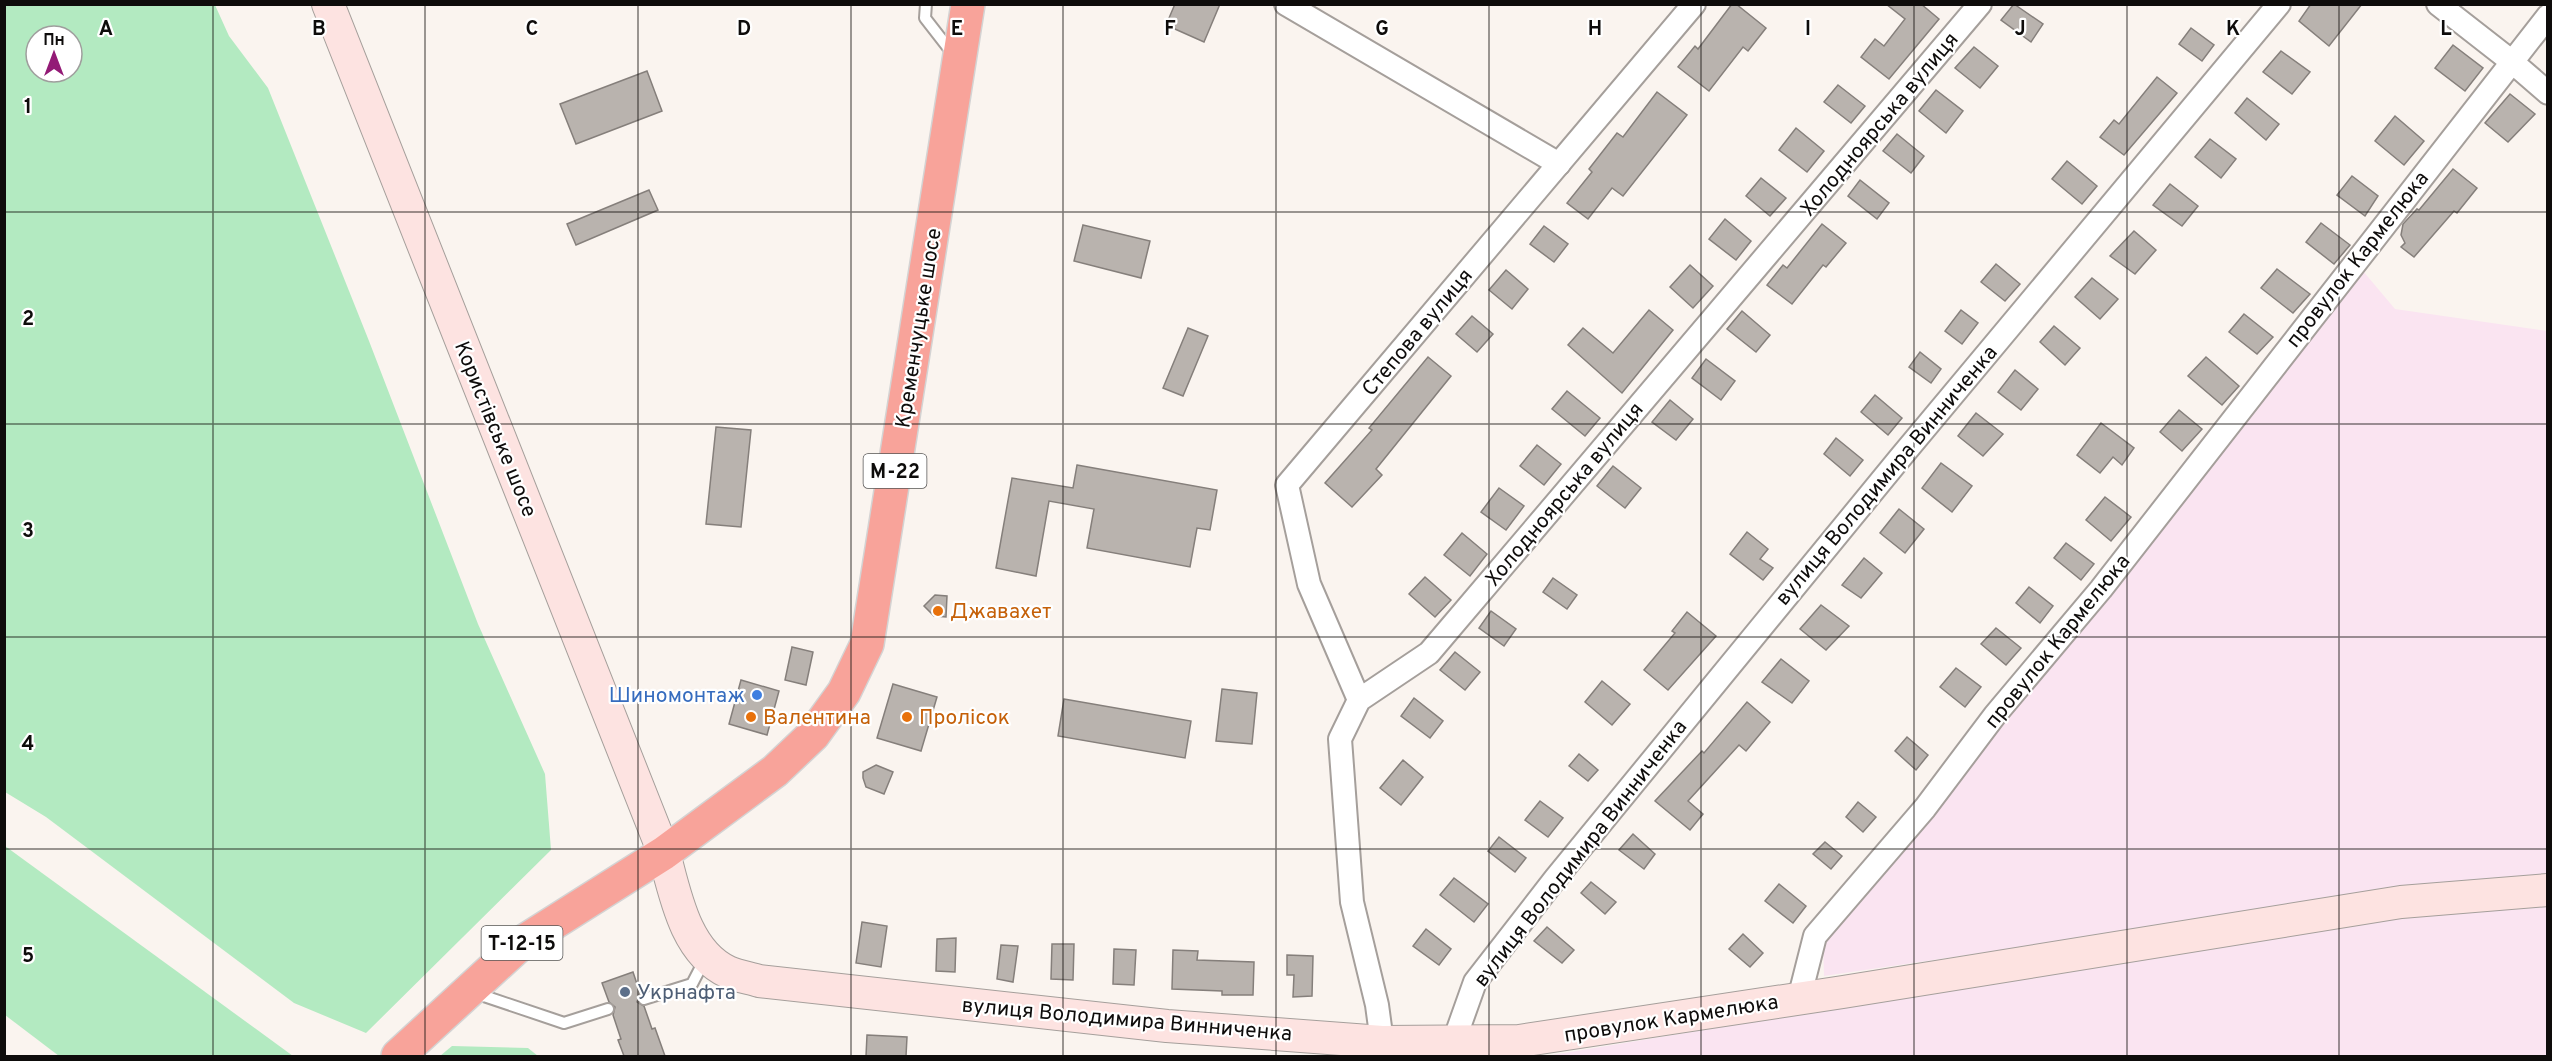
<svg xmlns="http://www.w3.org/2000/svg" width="2552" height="1061" font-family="Overpass,sans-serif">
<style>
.industrial{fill:#fae4f1}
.green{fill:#b3eac1;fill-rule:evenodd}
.building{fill:#b9b3ae;stroke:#857f7b;stroke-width:1.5}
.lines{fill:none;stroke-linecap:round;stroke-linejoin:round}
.lane-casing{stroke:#a59f9b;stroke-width:14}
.street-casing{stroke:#a59f9b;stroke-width:26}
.secondary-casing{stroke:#a59f9b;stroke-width:34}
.highway-casing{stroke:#d4d3d3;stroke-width:36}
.lane{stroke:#fff;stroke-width:10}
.street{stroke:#fff;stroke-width:22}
.secondary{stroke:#fde3e1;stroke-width:32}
.highway{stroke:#f8a39a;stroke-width:33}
.grid{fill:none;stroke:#0e0c0b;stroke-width:1.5;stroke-opacity:0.55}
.food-dot{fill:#e8710a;stroke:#fff;stroke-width:2}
.shop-dot{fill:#3f7fe0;stroke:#fff;stroke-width:2}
.service-dot{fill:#5c6f8a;stroke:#fff;stroke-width:2}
.labels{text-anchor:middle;stroke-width:4.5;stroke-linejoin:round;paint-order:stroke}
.shield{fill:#fff;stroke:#565554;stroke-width:1.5}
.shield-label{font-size:20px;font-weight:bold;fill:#0e0c0b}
.street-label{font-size:21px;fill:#0e0c0b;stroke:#fff}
.food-label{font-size:21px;fill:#c56008;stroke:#fff;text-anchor:start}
.shop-label{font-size:21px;fill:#366cbe;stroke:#fff;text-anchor:end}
.service-label{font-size:21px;fill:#4e5e75;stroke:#fff;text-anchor:start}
.grid-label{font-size:20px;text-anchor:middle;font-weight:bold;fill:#0e0c0b;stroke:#fff;stroke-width:4.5;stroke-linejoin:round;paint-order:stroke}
</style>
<rect width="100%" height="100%" fill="#faf4ef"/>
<g class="industrial">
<polygon points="2363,271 2395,309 2547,331 2547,877 2397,892 1824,976 1823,938"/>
<polygon points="2547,901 2547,1056 1546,1056 2357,922"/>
</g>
<g class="green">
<path d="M4,5H215L229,36L268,88L369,341L478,624L545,774L551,850L366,1033L294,1003L46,817L5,792ZM36,36H72V72H36Z"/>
<polygon points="5,846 293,1056 59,1056 5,1015"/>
<polygon points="452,1046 528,1048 538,1056 440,1056"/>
</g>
<g class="building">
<polygon points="1175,4 1220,4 1204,42 1166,25"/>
<polygon points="1732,4 1736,4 1766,28 1748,51 1743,47 1709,91 1678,67 1695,46 1698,49"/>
<polygon points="1886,4 1921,4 1939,19 1889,79 1861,57 1875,39 1884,46 1905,19"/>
<polygon points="2014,4 2043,24 2031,42 2001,20"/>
<polygon points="2311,4 2362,4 2329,46 2299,21"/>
<polygon points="2191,28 2214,45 2202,61 2179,44"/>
<polygon points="2453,45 2483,68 2465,91 2435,68"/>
<polygon points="1974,47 1998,66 1980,88 1955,68"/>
<polygon points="2281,51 2310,72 2292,94 2263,72"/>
<polygon points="647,71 662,111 576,144 560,104"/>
<polygon points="2157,77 2177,93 2124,155 2100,137 2114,120 2119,124"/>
<polygon points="1838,85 1865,106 1851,123 1824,102"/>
<polygon points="1936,90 1963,111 1946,133 1919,111"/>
<polygon points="1657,92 1687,115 1623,196 1612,188 1588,219 1567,203 1592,172 1589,169 1617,133 1623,137"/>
<polygon points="2510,94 2535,114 2508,142 2485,123"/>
<polygon points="2247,98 2279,124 2266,140 2235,113"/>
<polygon points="2395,116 2424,141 2404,165 2375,141"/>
<polygon points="1796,128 1824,151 1807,172 1779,150"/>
<polygon points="1897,134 1924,156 1911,173 1883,151"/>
<polygon points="2210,139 2236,159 2221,178 2195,157"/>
<polygon points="2067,161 2097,186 2082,204 2052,179"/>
<polygon points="2453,169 2477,188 2457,213 2454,211 2414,257 2401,247 2405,243 2401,235 2403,224 2417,209 2419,210"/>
<polygon points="2352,176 2378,196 2365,216 2337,195"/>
<polygon points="1761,178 1786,198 1770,216 1746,196"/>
<polygon points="1860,180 1889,203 1877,219 1848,196"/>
<polygon points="2170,184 2198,206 2182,226 2153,205"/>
<polygon points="649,190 658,210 576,245 567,224"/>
<polygon points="1725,219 1751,241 1736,260 1709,239"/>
<polygon points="2321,223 2350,245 2334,264 2306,242"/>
<polygon points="1822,224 1846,243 1826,267 1823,265 1792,304 1767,285 1783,265 1787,268"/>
<polygon points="1083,225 1150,241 1141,278 1074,261"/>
<polygon points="1544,226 1568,244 1554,262 1530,244"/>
<polygon points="2134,231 2156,250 2135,274 2110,256"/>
<polygon points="1996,264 2020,284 2005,301 1981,282"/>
<polygon points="1690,265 1713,286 1693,308 1670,287"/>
<polygon points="2277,269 2310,294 2293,313 2261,288"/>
<polygon points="1506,270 1528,289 1512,309 1489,290"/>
<polygon points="2092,278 2118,299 2100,319 2075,297"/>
<polygon points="1649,310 1673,330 1622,393 1568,345 1583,328 1613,353"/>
<polygon points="1961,310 1978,323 1962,344 1945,331"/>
<polygon points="1742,311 1770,335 1756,352 1727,329"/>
<polygon points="2244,314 2273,337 2257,354 2229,332"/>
<polygon points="1472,316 1493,334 1477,352 1456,334"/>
<polygon points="2054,326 2080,348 2065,365 2040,342"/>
<polygon points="1188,328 1208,336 1183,396 1163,388"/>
<polygon points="1920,352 1941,369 1931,383 1909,367"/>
<polygon points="1428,357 1451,376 1376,469 1382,475 1352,507 1325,483 1372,430 1369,428"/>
<polygon points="2206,357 2239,386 2222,405 2188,376"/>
<polygon points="1706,359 1735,381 1721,400 1692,378"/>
<polygon points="2015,370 2038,389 2021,410 1998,392"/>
<polygon points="1567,391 1600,418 1585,436 1552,409"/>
<polygon points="1875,395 1902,418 1888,435 1861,412"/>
<polygon points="1670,400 1693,419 1676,440 1652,422"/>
<polygon points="2179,410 2202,429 2182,451 2160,432"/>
<polygon points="1976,413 2003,434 1983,456 1958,436"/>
<polygon points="2101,423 2134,448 2122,465 2113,457 2100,473 2077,455"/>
<polygon points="716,427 751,430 741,527 706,524"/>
<polygon points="1836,438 1863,460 1850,476 1824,454"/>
<polygon points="1537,445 1561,464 1544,485 1520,466"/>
<polygon points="1941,463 1972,486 1952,512 1922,488"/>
<polygon points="1077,465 1217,490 1210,530 1197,528 1190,567 1087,548 1094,509 1049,501 1036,576 996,568 1012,478 1073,488"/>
<polygon points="1613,466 1641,488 1625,508 1597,486"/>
<polygon points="1499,488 1524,506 1506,530 1481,512"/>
<polygon points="2105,497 2131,517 2111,541 2086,520"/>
<polygon points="1899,509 1924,529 1905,553 1880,533"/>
<polygon points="1747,532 1768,549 1760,559 1773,568 1763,580 1730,554"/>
<polygon points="1462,533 1487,554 1470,576 1444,555"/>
<polygon points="2066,543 2094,564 2081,580 2054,558"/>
<polygon points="1864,558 1882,573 1861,598 1842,585"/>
<polygon points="1425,577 1451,600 1435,617 1409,594"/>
<polygon points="1553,578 1577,595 1567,609 1543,592"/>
<polygon points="2029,587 2053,606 2040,623 2016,603"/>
<polygon points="935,595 947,596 946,617 934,616 924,606"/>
<polygon points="1821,605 1849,626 1826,650 1800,629"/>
<polygon points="1491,611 1516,629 1504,646 1479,628"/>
<polygon points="1687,612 1716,636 1668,690 1644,670 1675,633 1672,631"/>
<polygon points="1996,628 2021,648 2006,665 1981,644"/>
<polygon points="792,647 813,652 806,685 785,680"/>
<polygon points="1455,652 1480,672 1465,690 1440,670"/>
<polygon points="1781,659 1809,681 1792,703 1762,682"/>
<polygon points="1956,668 1981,687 1965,707 1940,687"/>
<polygon points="741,680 779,691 767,735 729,724"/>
<polygon points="1602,681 1630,704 1612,725 1585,702"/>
<polygon points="893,684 937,697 921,751 877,738"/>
<polygon points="1222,689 1257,693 1252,744 1216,741"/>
<polygon points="1414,698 1443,721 1430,738 1401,716"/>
<polygon points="1064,699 1191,721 1185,758 1058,736"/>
<polygon points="1747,702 1770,722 1746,751 1739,745 1688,801 1703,814 1690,830 1655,801 1702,751 1704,753"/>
<polygon points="1907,737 1928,755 1916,770 1895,751"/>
<polygon points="1579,754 1598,770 1588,781 1569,766"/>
<polygon points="1403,760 1423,777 1401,805 1380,788"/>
<polygon points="876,765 893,772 884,794 866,787 863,778 863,772"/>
<polygon points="1540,801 1563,818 1548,837 1525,820"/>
<polygon points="1858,802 1876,817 1863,832 1846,817"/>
<polygon points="1633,834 1655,854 1644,869 1619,850"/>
<polygon points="1499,837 1526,858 1515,872 1488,851"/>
<polygon points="1825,842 1842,856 1831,869 1813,854"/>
<polygon points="1454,878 1488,904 1474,922 1440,895"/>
<polygon points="1591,882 1616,902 1605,914 1581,893"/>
<polygon points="1779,884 1806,906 1793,923 1765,901"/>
<polygon points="862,922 887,926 881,967 856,963"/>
<polygon points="1547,927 1574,950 1562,963 1534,941"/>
<polygon points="1426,929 1451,949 1439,965 1413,946"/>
<polygon points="1743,934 1763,953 1750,967 1729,949"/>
<polygon points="956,938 955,972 936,971 937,939"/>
<polygon points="1052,944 1074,944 1073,980 1051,979"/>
<polygon points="1001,945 1018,946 1013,982 997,979"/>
<polygon points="1114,949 1136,950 1134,985 1113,984"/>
<polygon points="1173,950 1198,951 1197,960 1254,962 1253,995 1222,995 1222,991 1172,989"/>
<polygon points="1287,955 1313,956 1312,996 1293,997 1294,975 1287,975"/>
<polygon points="633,972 640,993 637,1002 644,1006 652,1029 655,1028 665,1056 624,1056 618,1040 621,1039 613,1015 615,1007 609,1002 602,983"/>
<polygon points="867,1035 907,1037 906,1056 866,1056"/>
</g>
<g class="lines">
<g class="lane-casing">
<g id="lane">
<polyline points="926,4 925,18 953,54"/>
<polyline points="475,993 564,1023 608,1009"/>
<polyline points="644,999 692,984 705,959"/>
</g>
</g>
<g class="street-casing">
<g id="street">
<polyline points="1286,4 1559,164"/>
<polyline points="2438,4 2511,61 2548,93"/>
<polyline points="1359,700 1309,584 1287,485 1694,4"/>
<polyline points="1799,999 1815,936 1925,808 1995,715 2101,589 2548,16"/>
<polyline points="1454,1041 1475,982 1555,879 1900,458 2279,4"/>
<polyline points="1382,1042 1377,1005 1352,902 1340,739 1359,700 1429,653 1980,4"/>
</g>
</g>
<g class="secondary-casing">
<path id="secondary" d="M328,4L664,853C675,894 685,952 728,972C737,976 749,978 759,981L1167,1026L1382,1042L1519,1041L1843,992L2401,902L2548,890"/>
</g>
<g class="highway-casing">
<polyline id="highway" points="398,1056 520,944 664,853 775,771 813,735 844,692 867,644 968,4"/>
</g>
<use href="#lane" class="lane"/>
<use href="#street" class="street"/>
<use href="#secondary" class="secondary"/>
<use href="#highway" class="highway"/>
</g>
<path class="grid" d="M213,4V1056M425,4V1056M638,4V1056M851,4V1056M1063,4V1056M1276,4V1056M1489,4V1056M1701,4V1056M1914,4V1056M2127,4V1056M2339,4V1056M4,212H2548M4,424H2548M4,637H2548M4,849H2548"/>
<g class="food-dot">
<circle cx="938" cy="611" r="6"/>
<circle cx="751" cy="717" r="6"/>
<circle cx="907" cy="717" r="6"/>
</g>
<circle class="shop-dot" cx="757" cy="695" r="6"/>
<circle class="service-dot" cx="625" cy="992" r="6"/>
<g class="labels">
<g class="shield">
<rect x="863.5" y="454" width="63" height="34" rx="4.5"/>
<rect x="481.5" y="926" width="81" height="34" rx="4.5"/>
</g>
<g class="shield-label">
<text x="895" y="478">М-22</text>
<text x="522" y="950">Т-12-15</text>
</g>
<g class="street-label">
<text transform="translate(1879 124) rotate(-50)" y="7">Холодноярська вулиця</text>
<text transform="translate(2357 259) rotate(-52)" y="7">провулок Кармелюка</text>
<text transform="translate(918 328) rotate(-81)" y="7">Кременчуцьке шосе</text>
<text transform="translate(1417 332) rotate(-50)" y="7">Степова вулиця</text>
<text transform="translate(496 429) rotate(68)" y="7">Користівське шосе</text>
<text transform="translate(1886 475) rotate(-50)" y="7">вулиця Володимира Винниченка</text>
<text transform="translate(1564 494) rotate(-50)" y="7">Холодноярська вулиця</text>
<text transform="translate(2057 641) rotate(-51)" y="7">провулок Кармелюка</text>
<text transform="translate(1580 853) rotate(-52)" y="7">вулиця Володимира Винниченка</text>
<text transform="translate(1671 1018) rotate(-9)" y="7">провулок Кармелюка</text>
<text transform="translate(1127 1019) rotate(5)" y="7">вулиця Володимира Винниченка</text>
</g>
<g class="food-label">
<text x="950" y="618">Джавахет</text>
<text x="763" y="724">Валентина</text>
<text x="919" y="724">Пролісок</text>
</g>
<g class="shop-label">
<text x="745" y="702">Шиномонтаж</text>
</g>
<g class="service-label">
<text x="637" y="999">Укрнафта</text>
</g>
</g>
<g class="grid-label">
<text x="106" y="35">A</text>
<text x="319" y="35">B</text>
<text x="532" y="35">C</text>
<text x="744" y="35">D</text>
<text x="957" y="35">E</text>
<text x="1170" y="35">F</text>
<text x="1382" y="35">G</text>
<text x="1595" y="35">H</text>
<text x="1808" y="35">I</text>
<text x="2020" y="35">J</text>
<text x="2233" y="35">K</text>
<text x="2446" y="35">L</text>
<text x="28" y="113">1</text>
<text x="28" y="325">2</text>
<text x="28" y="537">3</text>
<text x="28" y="750">4</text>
<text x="28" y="962">5</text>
</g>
<rect width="2552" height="1061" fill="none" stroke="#0e0c0b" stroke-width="12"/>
<g transform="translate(54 54)"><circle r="28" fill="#ffffff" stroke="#9f9e9d" stroke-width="1.5"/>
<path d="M0-4.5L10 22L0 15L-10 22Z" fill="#931a76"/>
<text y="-9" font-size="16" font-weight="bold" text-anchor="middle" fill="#0e0c0b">Пн</text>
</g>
</svg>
